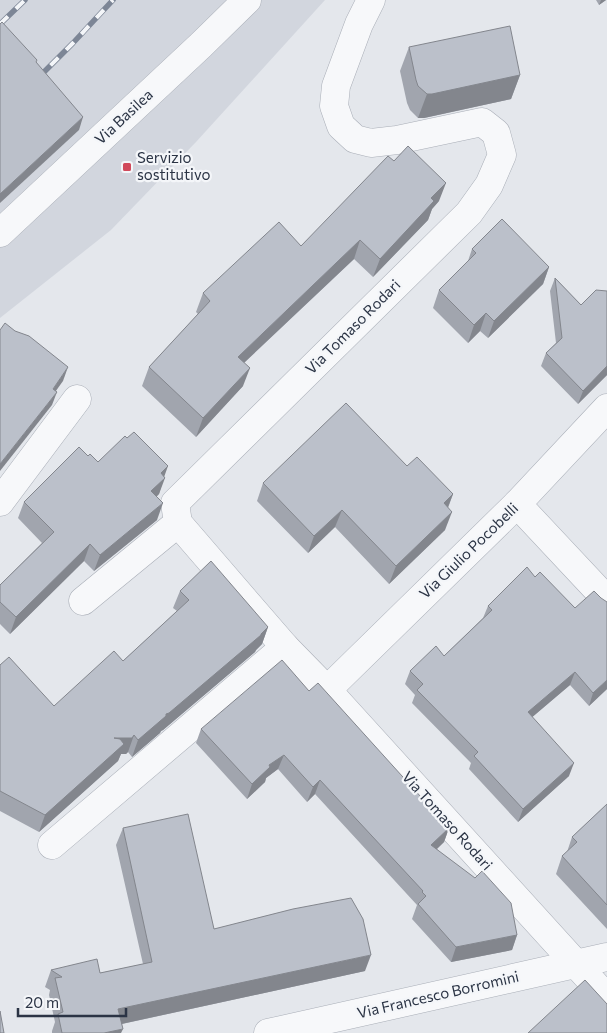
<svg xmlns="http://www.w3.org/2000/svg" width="607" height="1033" font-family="Commissioner,sans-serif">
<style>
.built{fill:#d2d6de}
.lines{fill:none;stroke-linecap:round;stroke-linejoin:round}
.minor-casing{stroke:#a9aeb7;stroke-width:29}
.minor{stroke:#f7f8fa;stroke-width:28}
.rail-casing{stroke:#7d8696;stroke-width:5.5}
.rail{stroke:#f4f6f9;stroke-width:4;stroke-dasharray:11;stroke-linecap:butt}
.wall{fill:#a1a5ae}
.shaded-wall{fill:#83868d}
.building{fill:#bbc0ca;stroke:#83868d}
.poi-dot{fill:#d1495b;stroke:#f4f6f9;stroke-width:2}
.labels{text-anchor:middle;stroke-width:4.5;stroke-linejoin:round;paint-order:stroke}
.street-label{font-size:15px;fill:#2b3445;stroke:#f4f6f9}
.poi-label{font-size:15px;fill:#2b3445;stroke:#f4f6f9;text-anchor:start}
</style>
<rect width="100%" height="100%" fill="#e4e7ec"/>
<polygon class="built" points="0,0 325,0 196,142 111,230 0,318"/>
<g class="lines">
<g class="minor-casing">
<g id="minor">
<polyline points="371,0 359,24 336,86 334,106 341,126 355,139 371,143 397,140 482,122 496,133 502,155 489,185 469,213 175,503 178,523 285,647 327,690 607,998"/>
<polyline points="0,233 201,45 247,0"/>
<polyline points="0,502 77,399"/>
<polyline points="517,504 607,600"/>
<polyline points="83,601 178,523"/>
<polyline points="327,690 517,504 607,408"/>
<polyline points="52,845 285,647"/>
<polyline points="268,1033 607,957"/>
</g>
</g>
<use href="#minor" class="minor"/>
<g class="rail-casing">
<g id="rail">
<polyline points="0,24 25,0"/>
<polyline points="35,81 73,43 113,0"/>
</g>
</g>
<use href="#rail" class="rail"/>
</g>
<g class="wall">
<polygon points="596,0 606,0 599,5"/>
<polygon points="409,47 520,75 511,99 424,118 418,118 410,110 407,103 400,71"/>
<polygon points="439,201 432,209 428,220 373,277 354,259 244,363 243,386 196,437 142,386 149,367 198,314 196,312 203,293 301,246"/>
<polygon points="472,249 549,267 543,284 488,338 480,331 468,343 433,308 439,290 468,261"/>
<polygon points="555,278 581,305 607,291 607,375 578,404 541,366 546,353 556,343 550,291"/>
<polygon points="88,456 98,462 164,477 159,494 157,496 157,520 94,571 84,561 10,634 0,624 0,585 42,543 18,518 24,502"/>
<polygon points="407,466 453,494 448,508 445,530 389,584 335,527 308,553 257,501 263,483"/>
<polygon points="180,591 268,627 262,644 256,650 255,652 163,730 161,731 160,733 132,757 128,752 126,754 121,754 118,761 39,832 0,811 0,665 54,706 123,661 177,611 173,608"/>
<polygon points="488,606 607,689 589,706 570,685 532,717 569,776 518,822 469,769 471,763 412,703 415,695 405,684 410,671 444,656 483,618"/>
<polygon points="309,691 449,828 444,842 437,849 517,935 512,950 451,962 412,919 417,905 315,794 307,802 278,769 266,778 265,782 247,799 196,743 201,729"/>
<polygon points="607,804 607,929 556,874 562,856 567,852 572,837"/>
<polygon points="123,828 214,929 365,971 122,1024 121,1033 52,1033 52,1031 55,1022 49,995 50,990 45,987 51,970 100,973 143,964 116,845"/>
</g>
<g class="shaded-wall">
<polygon points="601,0 606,0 599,5"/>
<polygon points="520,75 511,99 424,118 418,118 427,94"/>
<polygon points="83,117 79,130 0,203 0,194"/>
<polygon points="446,183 439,201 432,209 428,220 373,277 380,259 431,198"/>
<polygon points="360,240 354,259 231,375 238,357"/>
<polygon points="549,267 543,284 488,338 494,321"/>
<polygon points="486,313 480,331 468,343 474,325"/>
<polygon points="607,366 607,375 578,404 583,391"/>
<polygon points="68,367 63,381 48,402 53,389"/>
<polygon points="250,368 243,386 196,437 203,418"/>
<polygon points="57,392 52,405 0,471 0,464"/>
<polygon points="168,466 163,480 165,478 159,494 145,508 151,491 161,473"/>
<polygon points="453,494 446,512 444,503"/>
<polygon points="163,503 157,520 94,571 100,555"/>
<polygon points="342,510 335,527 308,553 314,536"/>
<polygon points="452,512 445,530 389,584 396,566"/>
<polygon points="90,544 84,561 10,634 16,617"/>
<polygon points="268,627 262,644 256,650 255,652 163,730 161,731 160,733 132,757 138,740 166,714"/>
<polygon points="575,672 570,685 523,725 528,712"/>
<polygon points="607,680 607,689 589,706 593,693"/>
<polygon points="134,735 128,752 126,754 121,754 118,761 39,832 45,815 114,738"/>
<polygon points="284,755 278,769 266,778 265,782 247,799 252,784 269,765"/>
<polygon points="574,763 569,776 518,822 523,809"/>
<polygon points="320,780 315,794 307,802 313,787"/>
<polygon points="449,828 444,842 426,859 431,845"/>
<polygon points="517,935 512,950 451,962 456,947"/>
<polygon points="371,955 365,971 112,1026 118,1009"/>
<polygon points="123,1029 121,1033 104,1033"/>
</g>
<g class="building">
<polygon points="2,22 37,60 36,62 83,117 0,194 0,24"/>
<polygon points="510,26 520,75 432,94 427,94 418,86 416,80 409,47"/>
<polygon points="408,146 446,183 431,198 434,201 380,259 360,240 238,357 250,368 203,418 149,367 210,301 203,293 279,222 301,246 388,156 394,161"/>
<polygon points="502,219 549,267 494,321 486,313 474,325 439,290 476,253 472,249"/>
<polygon points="555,278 581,305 596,290 607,291 607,366 583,391 546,353 562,338"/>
<polygon points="5,323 15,331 29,336 68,367 53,389 57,392 0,464 0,330"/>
<polygon points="346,403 407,466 417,457 453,494 444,503 452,512 396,566 342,510 314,536 263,483"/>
<polygon points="134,432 168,466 161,473 165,478 151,491 163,503 100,555 90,544 16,617 0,602 0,585 54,532 24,502 79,447 88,456 90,454 98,462 125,436 127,438"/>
<polygon points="211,561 268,627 261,634 261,635 169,713 166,714 166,716 138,740 134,735 132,738 114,738 120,739 124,744 45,815 0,791 0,665 9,657 54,706 114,651 123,661 189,600 180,591"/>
<polygon points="527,567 535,577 540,572 575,608 594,591 601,598 607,602 607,680 593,693 575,672 528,712 574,763 523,809 474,756 478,752 417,690 423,684 410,671 436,646 444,656 492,610 488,606"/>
<polygon points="282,660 309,691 318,683 449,828 431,845 475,878 482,871 511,903 517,935 456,947 418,904 426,896 422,892 423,891 320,780 313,787 284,755 269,765 270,767 252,784 201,729"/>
<polygon points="607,804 607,905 562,856 577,842 572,837"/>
<polygon points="188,814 214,929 293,909 351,898 363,919 371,955 118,1009 123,1029 104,1033 62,1033 58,1014 63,1012 55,978 62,977 51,970 97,959 100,973 152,962 123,828"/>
<polygon points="585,980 607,1004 607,1033 528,1033"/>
<polygon points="0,1011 4,1033 0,1033"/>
</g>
<rect class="poi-dot" x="122" y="162" width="10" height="10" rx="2.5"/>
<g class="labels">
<g class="street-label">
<text transform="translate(124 117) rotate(-43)" y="5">Via Basilea</text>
<text transform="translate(353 327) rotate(-45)" y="5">Via Tomaso Rodari</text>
<text transform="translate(469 551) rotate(-44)" y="5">Via Giulio Pocobelli</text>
<text transform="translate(447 821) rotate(48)" y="5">Via Tomaso Rodari</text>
<text transform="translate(438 995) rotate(-13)" y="5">Via Francesco Borromini</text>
</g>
<g class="poi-label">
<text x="137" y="163">Servizio<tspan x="137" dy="17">sostitutivo</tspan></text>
</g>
</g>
<path d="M18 1008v8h108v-8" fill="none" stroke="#2b3445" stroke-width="2.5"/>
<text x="25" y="1008" font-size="15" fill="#2b3445" stroke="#f4f6f9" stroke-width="4" paint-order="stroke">20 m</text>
</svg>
